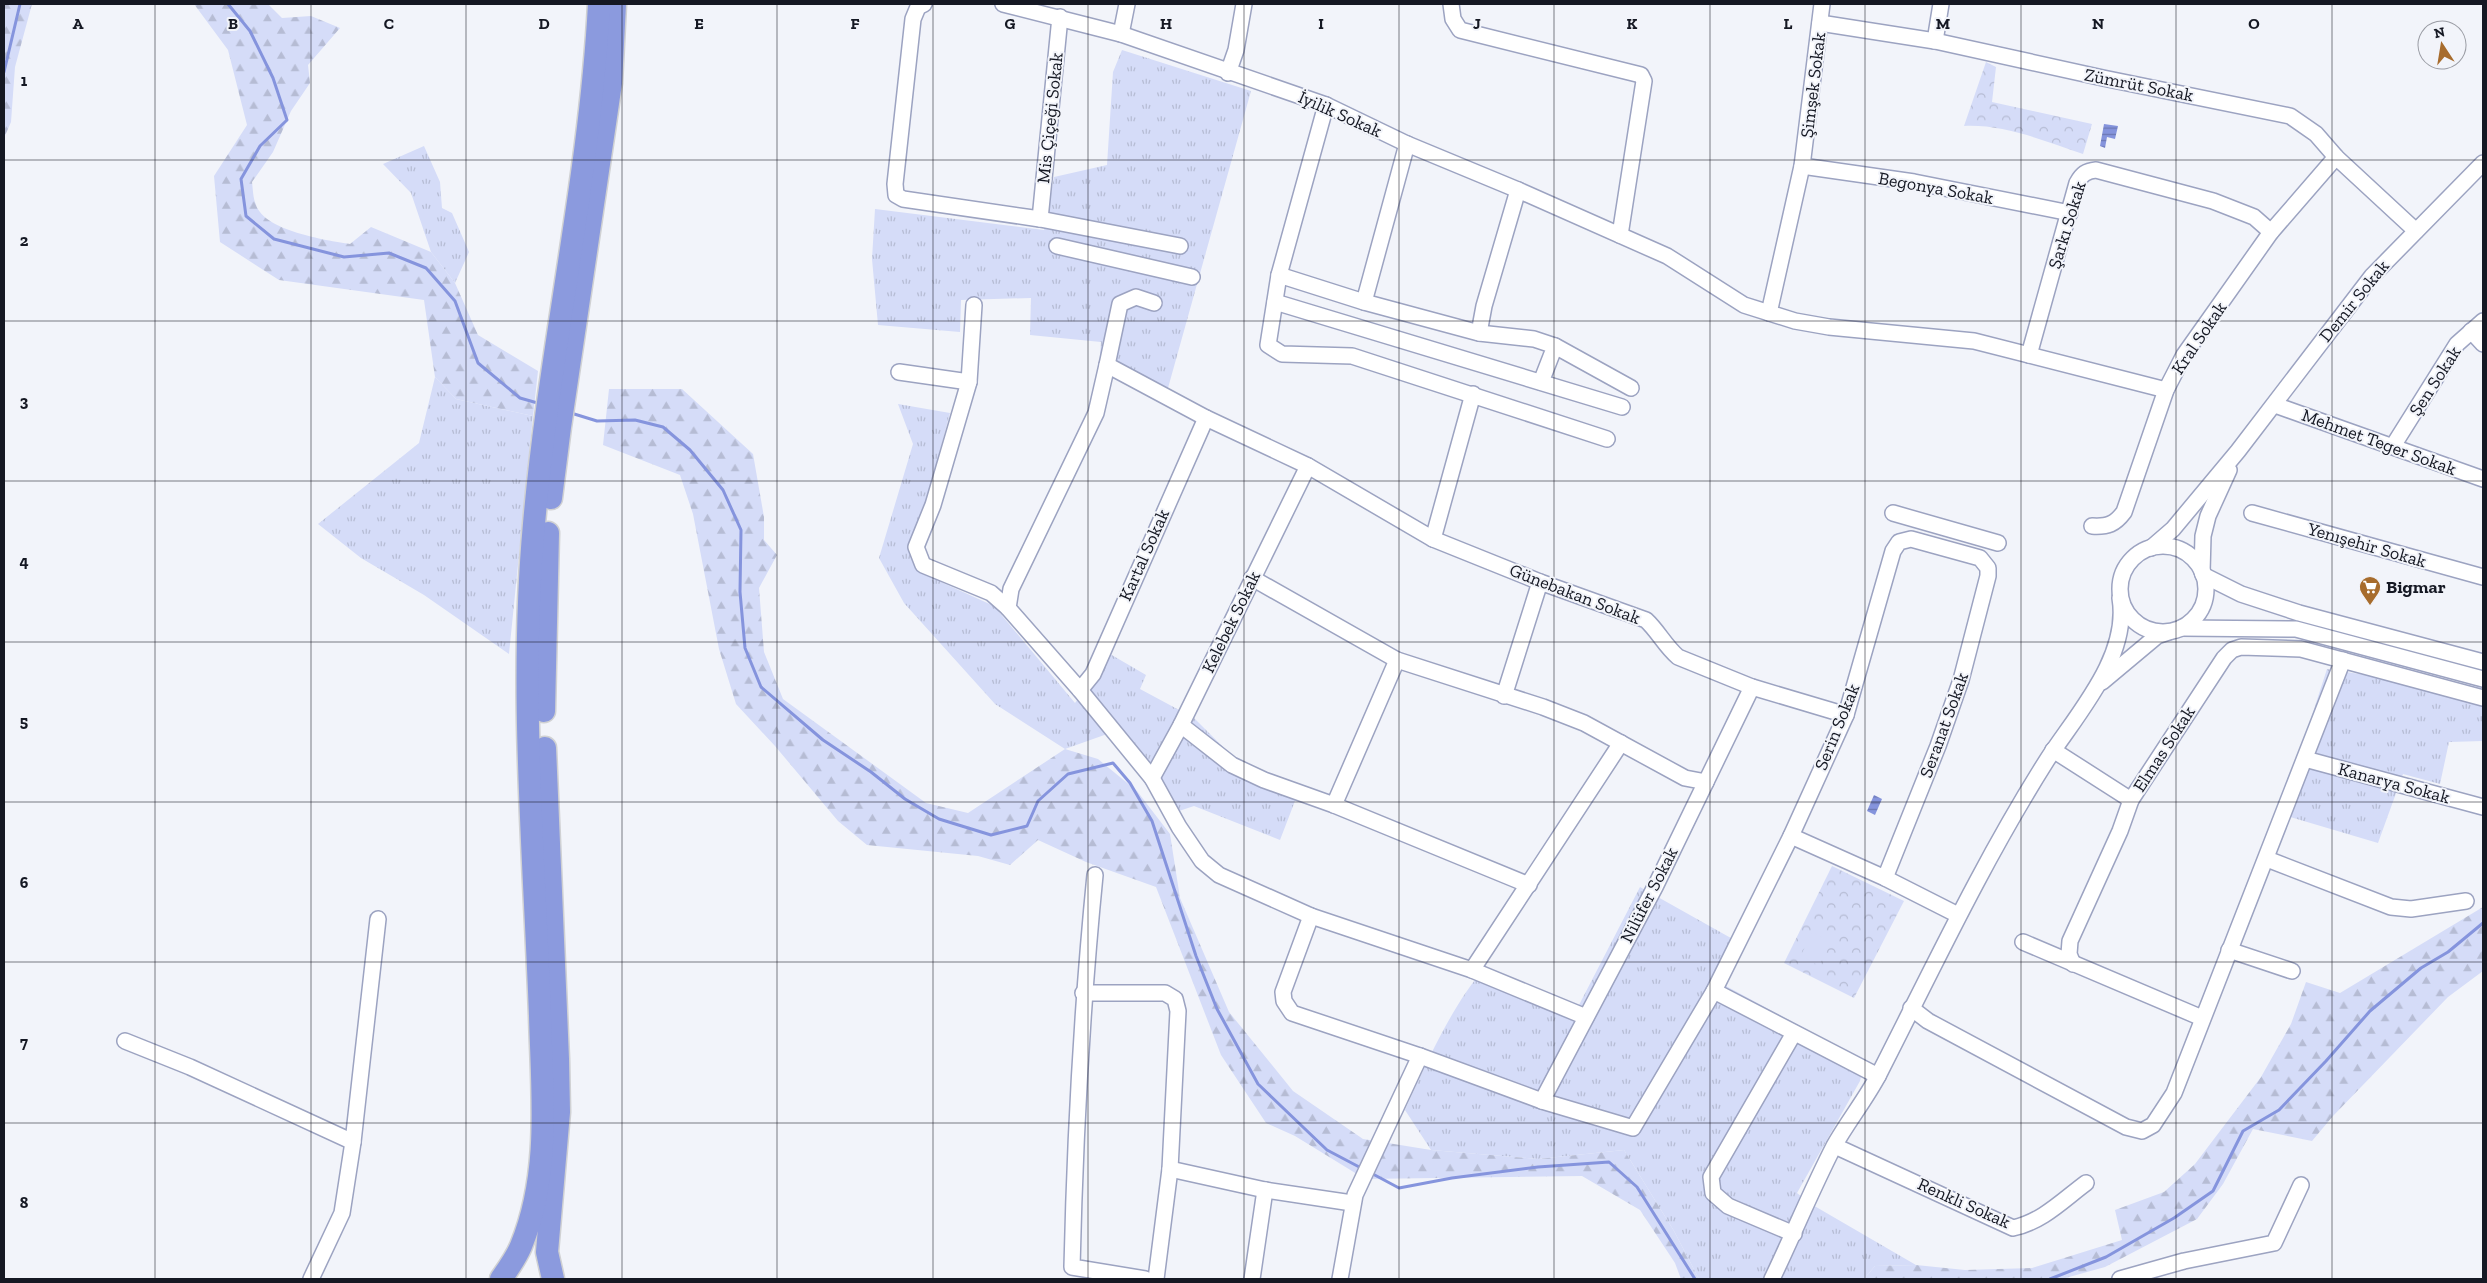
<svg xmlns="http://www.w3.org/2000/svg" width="2487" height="1283" font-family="'Zilla Slab',serif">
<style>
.grass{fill:url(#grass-tufts)}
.forest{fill:url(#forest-firs)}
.park{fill:url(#park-crowns)}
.garden{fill:#d5dcf8}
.water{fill:url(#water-rules)}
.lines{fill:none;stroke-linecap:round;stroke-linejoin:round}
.stream{stroke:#8594dd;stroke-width:3}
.minor-casing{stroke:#9ca3c1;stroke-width:18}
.highway-casing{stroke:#d0d1d3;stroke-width:25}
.minor{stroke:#fff;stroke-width:15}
.highway{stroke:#8b9ade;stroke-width:22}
.grid{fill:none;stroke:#151823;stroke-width:1;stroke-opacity:0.55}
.labels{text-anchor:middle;stroke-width:4;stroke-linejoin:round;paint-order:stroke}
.street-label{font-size:18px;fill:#151823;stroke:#f2f4fa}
.poi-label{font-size:18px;font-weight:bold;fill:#151823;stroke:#f2f4fa;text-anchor:start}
.grid-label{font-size:16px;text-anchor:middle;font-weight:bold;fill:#151823;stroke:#f2f4fa;stroke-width:4;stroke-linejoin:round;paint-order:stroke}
</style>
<defs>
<pattern id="grass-tufts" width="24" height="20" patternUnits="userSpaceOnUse" patternTransform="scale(1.25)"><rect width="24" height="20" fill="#d5dcf8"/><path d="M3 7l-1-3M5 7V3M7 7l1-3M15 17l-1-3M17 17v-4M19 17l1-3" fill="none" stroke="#b6bcd4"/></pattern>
<pattern id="forest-firs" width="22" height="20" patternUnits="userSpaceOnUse" patternTransform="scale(1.25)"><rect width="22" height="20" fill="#d5dcf8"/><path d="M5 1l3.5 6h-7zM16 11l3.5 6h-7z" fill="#b6bcd4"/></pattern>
<pattern id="park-crowns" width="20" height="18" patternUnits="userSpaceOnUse" patternTransform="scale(1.25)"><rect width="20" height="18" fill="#d5dcf8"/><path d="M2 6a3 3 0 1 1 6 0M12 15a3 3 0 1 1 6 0" fill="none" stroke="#b6bcd4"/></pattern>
<pattern id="water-rules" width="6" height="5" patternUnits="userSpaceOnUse" patternTransform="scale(1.25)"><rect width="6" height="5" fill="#8594dd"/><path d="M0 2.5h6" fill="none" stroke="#6c78b3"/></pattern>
</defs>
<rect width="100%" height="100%" fill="#f2f4fa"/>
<g class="grass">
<polygon points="1122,50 1251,91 1168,388 1100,355 1101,342 1030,335 1031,298 961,300 960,332 878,325 872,259 875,209 1044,230 1054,177 1107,165 1113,72"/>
<polygon points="424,146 440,182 442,208 452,213 469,252 455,283 431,252 411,193 383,164"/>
<polygon points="435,377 456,399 533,416 509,654 424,595 361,558 318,524 419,443"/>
<polygon points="898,404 950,413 911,558 941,582 994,606 1075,703 1110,654 1146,675 1140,689 1194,718 1239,763 1300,788 1280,840 1194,806 1173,813 1110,733 1065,749 995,704 904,603 879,558 913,444"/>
<polygon points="2327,669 2398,680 2483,704 2483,741 2449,742 2440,784 2403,774 2378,843 2280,814"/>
<path d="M1640,887L1738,942L1713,979L1865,1061L1860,1081L1797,1193L1811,1204L1916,1265L1875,1266L1864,1279H1699L1674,1231L1624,1150L1538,1159L1431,1150L1405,1110C1425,1066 1451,1007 1483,970L1579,1005Z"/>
</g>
<g class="forest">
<polygon points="4,4 32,4 15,67 11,122 4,138"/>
<path d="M194,4H268L282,18L311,16L340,28L308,65L310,83L291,111L273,152L252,182C253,190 253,198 256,205C265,231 325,240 350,244L371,227L431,252L455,283L478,335L538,371L533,416L456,399L435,377L424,300L279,280L220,242L214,176L247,125L228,50Z"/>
<polygon points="609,389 682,389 753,454 764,517 764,540 777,555 759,588 764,652 783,699 926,803 968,813 1065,749 1098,759 1137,791 1170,834 1180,898 1229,1012 1293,1091 1363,1139 1431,1150 1538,1159 1624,1150 1674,1231 1699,1279 1681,1279 1675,1263 1640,1210 1582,1176 1365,1179 1295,1136 1266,1123 1221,1055 1156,887 1086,862 1038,840 1010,865 978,856 867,845 838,821 775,746 736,704 719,649 693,514 680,475 603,445"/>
<polygon points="2483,907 2483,971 2448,997 2333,1116 2312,1141 2253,1129 2223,1184 2197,1219 2105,1267 2062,1279 1864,1279 1875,1266 1916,1265 1965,1270 2032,1268 2122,1240 2115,1210 2164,1192 2195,1164 2261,1077 2291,1024 2306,982 2340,993"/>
</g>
<g class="park">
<path d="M1986,62L1996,67L1992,102L2092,124L2083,154C2045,141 2004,124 1964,126Z"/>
<polygon points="1832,866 1904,901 1854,998 1784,963"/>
</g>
<polygon class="garden" points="1812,932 1831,942 1819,966 1801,955"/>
<g class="water">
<polygon points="2104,124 2118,126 2115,139 2107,137 2105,148 2100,146"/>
<polygon points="1874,795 1882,799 1875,815 1867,811"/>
</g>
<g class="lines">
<g class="stream">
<polyline points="228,4 250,31 273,78 287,120 260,146 241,179 246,216 274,239 344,257 389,253 426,268 455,301 478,363 520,398 541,404"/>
<polyline points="4,72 20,4"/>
<polyline points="571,413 597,421 635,420 663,427 690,450 723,490 741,530 740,592 745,648 761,687 823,740 871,772 905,799 939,819 991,835 1027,826 1038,801 1068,774 1113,763 1130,783 1152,821 1196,956 1217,1009 1258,1084 1327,1150 1363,1169"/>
<polyline points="1371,1173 1399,1188 1452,1178 1538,1167 1609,1162 1637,1187 1695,1279"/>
<polyline points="2050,1279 2106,1257 2174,1218 2213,1191 2243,1131 2279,1110 2326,1061 2370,1011 2421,968 2448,952 2483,923"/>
</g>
<g class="minor-casing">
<g id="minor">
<polyline points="924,4 918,7 913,19 895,184 896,195 903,199 1040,219 1180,246"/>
<polyline points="1003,4 1121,34 1326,105 1407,144 1518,190 1667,256 1744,305 1795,321 1829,327 1974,341 2166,390"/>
<polyline points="1451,4 1453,19 1460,30 1641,75 1644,81 1620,235"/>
<polyline points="1820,23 1935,41 2103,78 2290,116 2316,134 2336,157 2416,231"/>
<polyline points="1121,34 1127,4"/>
<polyline points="1935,41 1941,4"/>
<polyline points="1228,73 1236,50 1244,4"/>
<polyline points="1326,105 1279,275 1268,345 1282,354 1352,356 1607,439"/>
<polyline points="1802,166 1914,182 2070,213"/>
<polyline points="1040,219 1060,17"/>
<polyline points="1057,246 1192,277"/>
<polyline points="1279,275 1364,302 1479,333 1534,339 1555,346 1541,382"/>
<polyline points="1275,302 1622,407"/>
<polyline points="1364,302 1407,144"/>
<polyline points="974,305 969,382 933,505 916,547 923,565 991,593 1008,608"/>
<polyline points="1769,313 1802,166 1822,4"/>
<polyline points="2471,331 2483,344"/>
<polyline points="1479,333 1484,306 1518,190"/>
<polyline points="1555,346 1631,388"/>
<path d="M2029,355L2077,183C2082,174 2086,171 2096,170L2213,201L2254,217L2271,232"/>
<polyline points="1107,365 1120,304 1136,297 1154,303"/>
<polyline points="899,372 969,382"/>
<polyline points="2275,405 2483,479"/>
<polyline points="2393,446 2457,344 2483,321"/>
<polyline points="1893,513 1998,543"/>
<polyline points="2252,513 2483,577"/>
<path d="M2092,526C2108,527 2115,524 2124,512L2166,390L2184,355L2271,232L2336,157"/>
<polyline points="1433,539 1473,394"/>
<circle cx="2163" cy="589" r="43"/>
<polyline points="2151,548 2173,529 2238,451 2372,276 2483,163"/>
<polyline points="2202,572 2203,536 2208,516 2229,470"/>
<polyline points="2203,575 2241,594 2299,613 2483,662"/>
<polyline points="1252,578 1397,660 1543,707 1584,723 1685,778 1706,782"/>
<polyline points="2181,628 2296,629 2483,679"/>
<polyline points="2102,682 2157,636 2169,632"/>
<polyline points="1080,690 1093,674 1206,418"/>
<polyline points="1504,696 1540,582"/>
<polyline points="1181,725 1232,765 1264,780 1334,805 1529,885"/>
<polyline points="2053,750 2131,800"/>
<polyline points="2305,759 2483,807"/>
<polyline points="1152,778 1181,725 1308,466"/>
<polyline points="1334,805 1397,660"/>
<polyline points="1791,836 1885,878 1958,915"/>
<polyline points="2267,859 2391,907 2411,909 2466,901"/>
<path d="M1095,875C1082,1006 1075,1136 1072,1267L1145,1279"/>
<polyline points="1311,916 1283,992 1284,1001 1292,1013 1420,1056 1542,1101 1633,1128 1714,991 1791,836 1846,715 1893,551 1899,542 1911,539 1980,558 1988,568 1988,576 1961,680 1938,746 1885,878"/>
<polyline points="2023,942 2202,1018"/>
<polyline points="2229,950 2292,971"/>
<polyline points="2073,964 2069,954 2070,941 2120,831 2131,800 2224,658 2232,650 2241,647 2301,649 2483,698"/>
<polyline points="1472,970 1621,743"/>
<polyline points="1714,991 1878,1076"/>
<polyline points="1083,993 1165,993 1175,999 1178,1011 1170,1169 1156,1279"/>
<polyline points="1911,1008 1928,1021 2126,1127 2142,1131 2153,1125 2174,1093 2343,660"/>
<path d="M1586,1017L1472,970L1311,916L1219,875L1202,861L1179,827L1152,778L1080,690L1008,608L1011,589L1096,413L1107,365L1206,418L1308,466L1433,539L1540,582L1646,620C1658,631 1665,646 1678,657L1752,687L1846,715"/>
<polyline points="125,1041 190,1067 353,1142"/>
<polyline points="1542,1101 1655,887 1752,687"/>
<path d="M1835,1146L2013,1228C2042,1222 2063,1200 2086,1183"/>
<polyline points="1170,1169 1265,1190 1352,1203"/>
<polyline points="1794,1234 1728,1206 1713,1193 1711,1177 1794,1033"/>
<polyline points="311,1279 342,1213 353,1142 378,919"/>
<polyline points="1252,1279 1265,1190"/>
<polyline points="1340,1279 1355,1195 1420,1056"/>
<path d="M1772,1279C1793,1235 1812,1189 1834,1146C1848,1121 1866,1099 1879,1074C1933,968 1983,861 2047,760C2076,715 2130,657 2120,598"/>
<polyline points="2120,1279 2184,1261 2274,1243 2301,1185"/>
</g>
</g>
<g class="highway-casing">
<g id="highway">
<polyline points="551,498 560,427 611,83 615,4"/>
<polyline points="544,711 548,533"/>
<polyline points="545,748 558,1059 559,1112 547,1252 553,1279"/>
<path d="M501,1279C508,1269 516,1258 521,1246C551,1173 542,1093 540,1016C534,852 519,687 534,524C549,350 590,178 599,4"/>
</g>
</g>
<use href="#minor" class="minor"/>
<use href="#highway" class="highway"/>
</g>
<path class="grid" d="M155,4V1279M311,4V1279M466,4V1279M622,4V1279M777,4V1279M933,4V1279M1088,4V1279M1244,4V1279M1399,4V1279M1554,4V1279M1710,4V1279M1865,4V1279M2021,4V1279M2176,4V1279M2332,4V1279M4,160H2483M4,321H2483M4,481H2483M4,642H2483M4,802H2483M4,962H2483M4,1123H2483"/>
<defs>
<g id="supermarket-pin" transform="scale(1.125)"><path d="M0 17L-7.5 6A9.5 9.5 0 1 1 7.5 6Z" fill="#a76c2d" stroke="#f2f4fa"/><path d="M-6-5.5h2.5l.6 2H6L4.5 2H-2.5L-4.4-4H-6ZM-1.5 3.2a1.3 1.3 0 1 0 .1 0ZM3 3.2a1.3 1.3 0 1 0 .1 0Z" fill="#fff"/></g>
</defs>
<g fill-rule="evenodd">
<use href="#supermarket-pin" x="2370" y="587"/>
</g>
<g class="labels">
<g class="street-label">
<text transform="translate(1813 85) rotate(-83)" y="6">Şimşek Sokak</text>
<text transform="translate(2139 85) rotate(11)" y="6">Zümrüt Sokak</text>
<text transform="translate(1340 114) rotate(24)" y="6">İyilik Sokak</text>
<text transform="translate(1050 118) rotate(-84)" y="6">Mis Çiçeği Sokak</text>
<text transform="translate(1936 188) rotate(10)" y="6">Begonya Sokak</text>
<text transform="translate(2067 225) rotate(-73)" y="6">Şarkı Sokak</text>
<text transform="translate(2354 301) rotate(-51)" y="6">Demir Sokak</text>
<text transform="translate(2199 338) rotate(-56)" y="6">Kral Sokak</text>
<text transform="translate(2435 381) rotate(-57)" y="6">Şen Sokak</text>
<text transform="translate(2379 442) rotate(20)" y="6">Mehmet Teger Sokak</text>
<text transform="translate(2367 545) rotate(16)" y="6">Yenışehir Sokak</text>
<text transform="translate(1144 555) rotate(-66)" y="6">Kartal Sokak</text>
<text transform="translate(1575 594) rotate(21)" y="6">Günebakan Sokak</text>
<text transform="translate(1231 622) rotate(-64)" y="6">Kelebek Sokak</text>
<text transform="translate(1944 725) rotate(-70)" y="6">Seranat Sokak</text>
<text transform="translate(1837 727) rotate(-68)" y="6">Serin Sokak</text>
<text transform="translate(2164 749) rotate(-57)" y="6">Elmas Sokak</text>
<text transform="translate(2394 783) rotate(15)" y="6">Kanarya Sokak</text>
<text transform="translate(1649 895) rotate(-63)" y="6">Nilüfer Sokak</text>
<text transform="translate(1964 1203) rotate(24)" y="6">Renkli Sokak</text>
</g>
<g class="poi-label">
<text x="2386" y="593">Bigmar</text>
</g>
</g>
<g class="grid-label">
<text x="78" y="29">A</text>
<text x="233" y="29">B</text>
<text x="389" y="29">C</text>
<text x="544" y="29">D</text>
<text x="699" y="29">E</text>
<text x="855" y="29">F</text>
<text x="1010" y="29">G</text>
<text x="1166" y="29">H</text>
<text x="1321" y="29">I</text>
<text x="1477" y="29">J</text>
<text x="1632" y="29">K</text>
<text x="1788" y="29">L</text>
<text x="1943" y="29">M</text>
<text x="2098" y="29">N</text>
<text x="2254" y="29">O</text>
<text x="24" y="86">1</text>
<text x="24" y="246">2</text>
<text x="24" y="407">3</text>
<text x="24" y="567">4</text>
<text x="24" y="727">5</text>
<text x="24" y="888">6</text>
<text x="24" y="1048">7</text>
<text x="24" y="1208">8</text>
</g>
<rect width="2487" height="1283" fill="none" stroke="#151823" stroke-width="10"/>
<g transform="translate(2442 45) rotate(348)"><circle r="24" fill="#f2f4fa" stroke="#9a9ca4"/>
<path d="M0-4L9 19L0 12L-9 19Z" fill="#a76c2d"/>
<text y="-8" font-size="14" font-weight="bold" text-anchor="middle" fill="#151823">N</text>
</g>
</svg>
